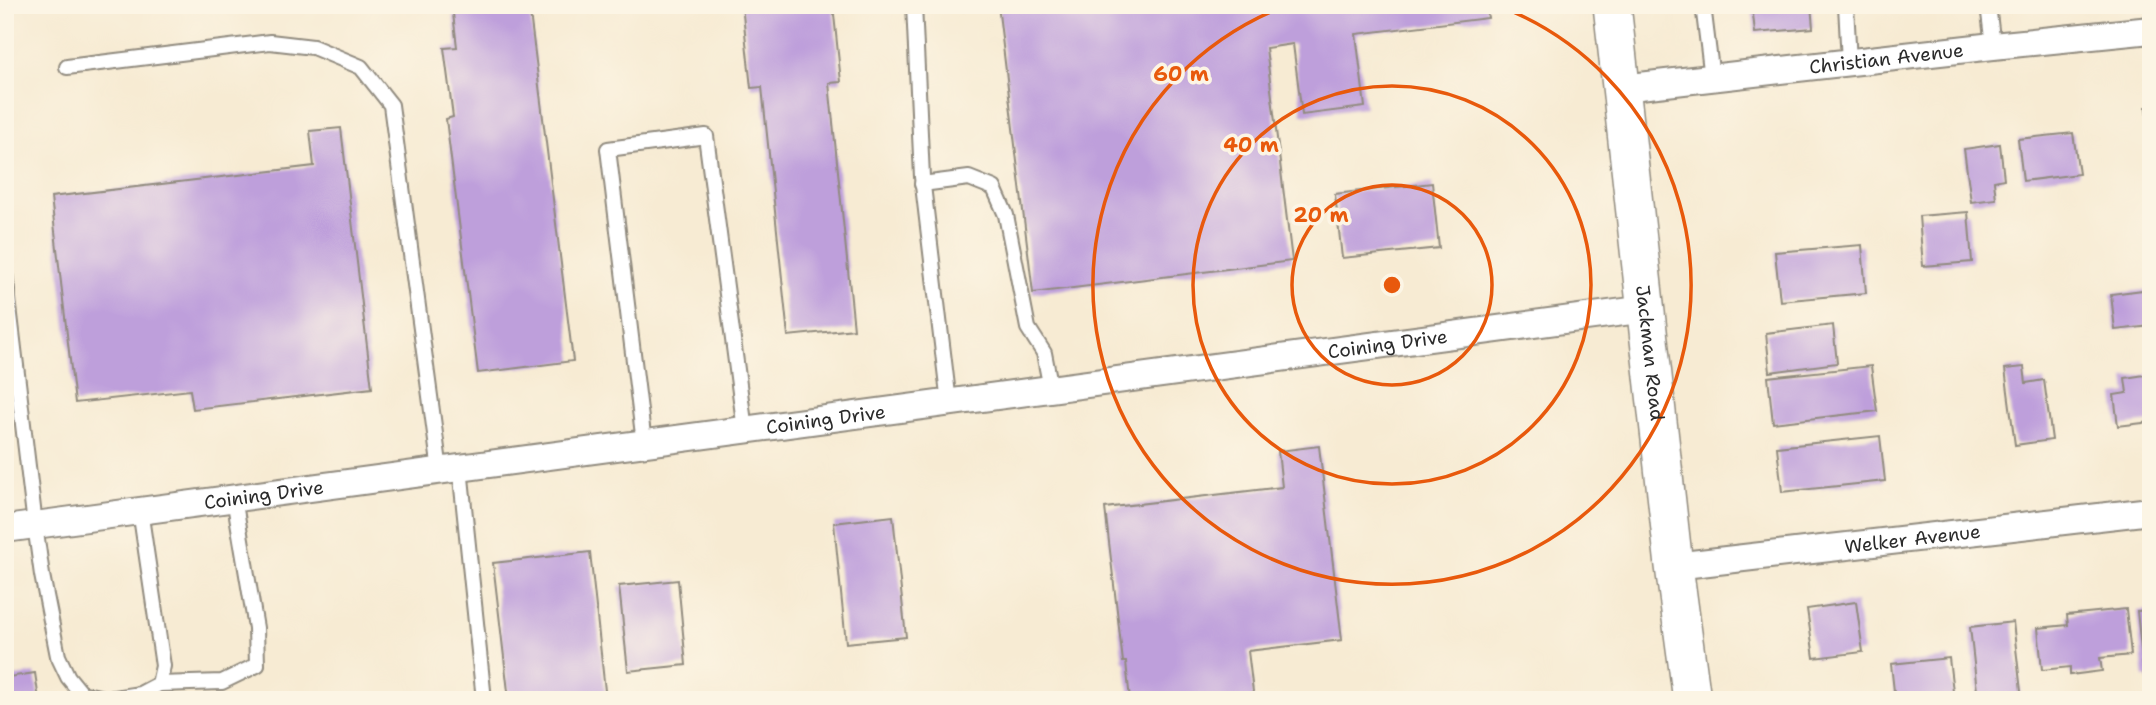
<svg xmlns="http://www.w3.org/2000/svg" width="2156" height="705" font-family="'Shantell Sans',sans-serif">
<style>
.building{fill:#be9fdb}
.lines{fill:none;stroke-linecap:round;stroke-linejoin:round}
.lane-casing{stroke:#918b7f;stroke-width:18}
.street-casing{stroke:#918b7f;stroke-width:30}
.secondary-casing{stroke:#918b7f;stroke-width:40}
.lane{stroke:#fff;stroke-width:14}
.street{stroke:#fff;stroke-width:26}
.secondary{stroke:#fff;stroke-width:37}
.ring{fill:none;stroke:#e8590c;stroke-width:3.5}
.labels{text-anchor:middle;stroke-width:7;stroke-linejoin:round;paint-order:stroke}
.street-label{font-size:19px;fill:#2b2b2b;stroke:#fcf5e5}
.centre{fill:#e8590c;stroke:#fcf5e5;stroke-width:3.5}
.ring-label{font-size:21px;text-anchor:middle;font-weight:bold;fill:#e8590c;stroke:#fcf5e5;stroke-width:7;stroke-linejoin:round;paint-order:stroke}
</style>
<rect width="100%" height="100%" fill="#fcf5e5"/>
<filter id="ink" filterUnits="userSpaceOnUse"><feTurbulence type="fractalNoise" baseFrequency=".0143" numOctaves="2"/><feDisplacementMap in="SourceGraphic" scale="14" xChannelSelector="R" yChannelSelector="G"/><feConvolveMatrix kernelMatrix="1 2 1 2 8 2 1 2 1" color-interpolation-filters="sRGB"/></filter>
<filter id="wash" filterUnits="userSpaceOnUse"><feTurbulence type="fractalNoise" baseFrequency=".00686" numOctaves="4" result="noise"/><feDisplacementMap in="SourceGraphic" scale="28" xChannelSelector="R" yChannelSelector="G"/><feGaussianBlur stdDeviation="1.57" result="paint"/><feColorMatrix in="noise" values="0 0 0 0 0 0 0 0 0 0 0 0 0 0 0 0 0 1.4 0 .05"/><feComposite in="paint" operator="in"/></filter>
<g filter="url(#wash)">
<rect width="100%" height="100%" fill="#f7ebd3"/>
<g id="blocks">
<g class="building">
<polygon points="452,5 529,5 573,361 478,373 446,119 453,117 444,48 457,47"/>
<polygon points="742,5 833,5 841,82 829,83 854,329 788,336 762,87 751,88"/>
<polygon points="998,5 1486,5 1488,18 1356,34 1365,107 1302,115 1293,44 1266,48 1292,261 1033,293"/>
<polygon points="1752,5 1811,5 1813,28 1755,33"/>
<polygon points="2151,106 2151,132 2149,132 2146,107"/>
<polygon points="341,128 372,388 193,409 190,390 75,403 51,197 314,166 310,131"/>
<polygon points="2073,133 2079,174 2023,181 2018,139"/>
<polygon points="2000,144 2004,179 1994,181 1996,199 1971,202 1964,149"/>
<polygon points="1432,183 1439,248 1342,258 1335,194"/>
<polygon points="1968,212 1972,262 1923,266 1919,216"/>
<polygon points="1862,245 1866,293 1780,301 1775,252"/>
<polygon points="2151,289 2151,326 2115,330 2111,294"/>
<polygon points="1833,325 1837,363 1770,372 1766,333"/>
<polygon points="1871,366 1877,411 1773,423 1768,377"/>
<polygon points="2024,367 2026,383 2044,380 2052,440 2015,445 2005,369"/>
<polygon points="2151,374 2151,422 2118,426 2114,395 2127,393 2125,378"/>
<polygon points="1880,436 1885,481 1782,492 1777,447"/>
<polygon points="1319,446 1342,640 1248,651 1254,700 1130,700 1126,662 1123,662 1105,508 1282,487 1278,451"/>
<polygon points="893,516 906,637 846,643 834,523"/>
<polygon points="590,552 606,700 509,700 493,563"/>
<polygon points="678,580 686,665 628,671 619,586"/>
<polygon points="1856,602 1863,652 1814,658 1807,609"/>
<polygon points="2126,609 2131,655 2100,658 2102,671 2070,675 2070,667 2042,670 2038,628 2068,625 2067,615"/>
<polygon points="2151,610 2151,677 2144,678 2137,611"/>
<polygon points="2013,622 2022,700 1978,700 1970,627"/>
<polygon points="1949,658 1954,700 1895,700 1891,664"/>
<polygon points="5,664 9,677 35,673 39,700 5,700"/>
<polygon points="285,694 286,700 257,700 257,698"/>
</g>
</g>
</g>
<g filter="url(#ink)">
<use href="#blocks" fill-opacity="0" stroke="#918b7f" stroke-width="2"/>
<g class="lines">
<g class="lane-casing">
<g id="lane">
<polyline points="914,5 922,177 949,403"/>
<polyline points="1703,5 1712,78"/>
<polyline points="1846,5 1849,63"/>
<polyline points="1988,5 1993,46"/>
<polyline points="67,67 270,42 313,47 361,67 391,105 440,471"/>
<polyline points="922,184 969,178 994,188 1006,215 1028,328 1044,353 1051,389"/>
<polyline points="5,273 35,525 42,575 58,656 68,677 81,693 108,699 140,694 159,684 163,666 140,510"/>
<polyline points="644,443 608,149 706,136 745,430"/>
<polyline points="460,468 484,700"/>
<polyline points="159,684 222,682 257,665 256,628 234,498"/>
</g>
</g>
<g class="street-casing">
<g id="street">
<path id="s1" d="M1622,88L1993,46L2151,30"/>
<path id="s2" d="M5,529L1646,309"/>
<path id="s3" d="M1674,566L2151,511"/>
</g>
</g>
<g class="secondary-casing">
<g id="secondary">
<path id="s4" d="M1612,5L1674,566L1692,700"/>
</g>
</g>
<use href="#lane" class="lane"/>
<use href="#street" class="street"/>
<use href="#secondary" class="secondary"/>
</g>
</g>
<g class="ring">
<circle cx="1392" cy="285" r="100"/>
<circle cx="1392" cy="285" r="199"/>
<path d="M1499 6A299 299 0 1 1 1285 6"/>
</g>
<g class="labels">
<g class="street-label">
<text dy="7" stroke="none"><textPath href="#s1" startOffset="266">Christian Avenue</textPath></text>
<text dy="7" stroke="none"><textPath href="#s2" startOffset="1395">Coining Drive</textPath></text>
<text dy="7" stroke="none"><textPath href="#s4" startOffset="350">Jackman Road</textPath></text>
<text dy="7" stroke="none"><textPath href="#s2" startOffset="828">Coining Drive</textPath></text>
<text dy="7" stroke="none"><textPath href="#s2" startOffset="261">Coining Drive</textPath></text>
<text dy="7" stroke="none"><textPath href="#s3" startOffset="240">Welker Avenue</textPath></text>
</g>
</g>
<circle cx="1392" cy="285" r="10" class="centre"/>
<g class="ring-label">
<text x="1181" y="81">60 m</text>
<text x="1251" y="152">40 m</text>
<text x="1321" y="222">20 m</text>
</g>
<rect width="2156" height="705" fill="none" stroke="#fcf5e5" stroke-width="28"/>
</svg>
